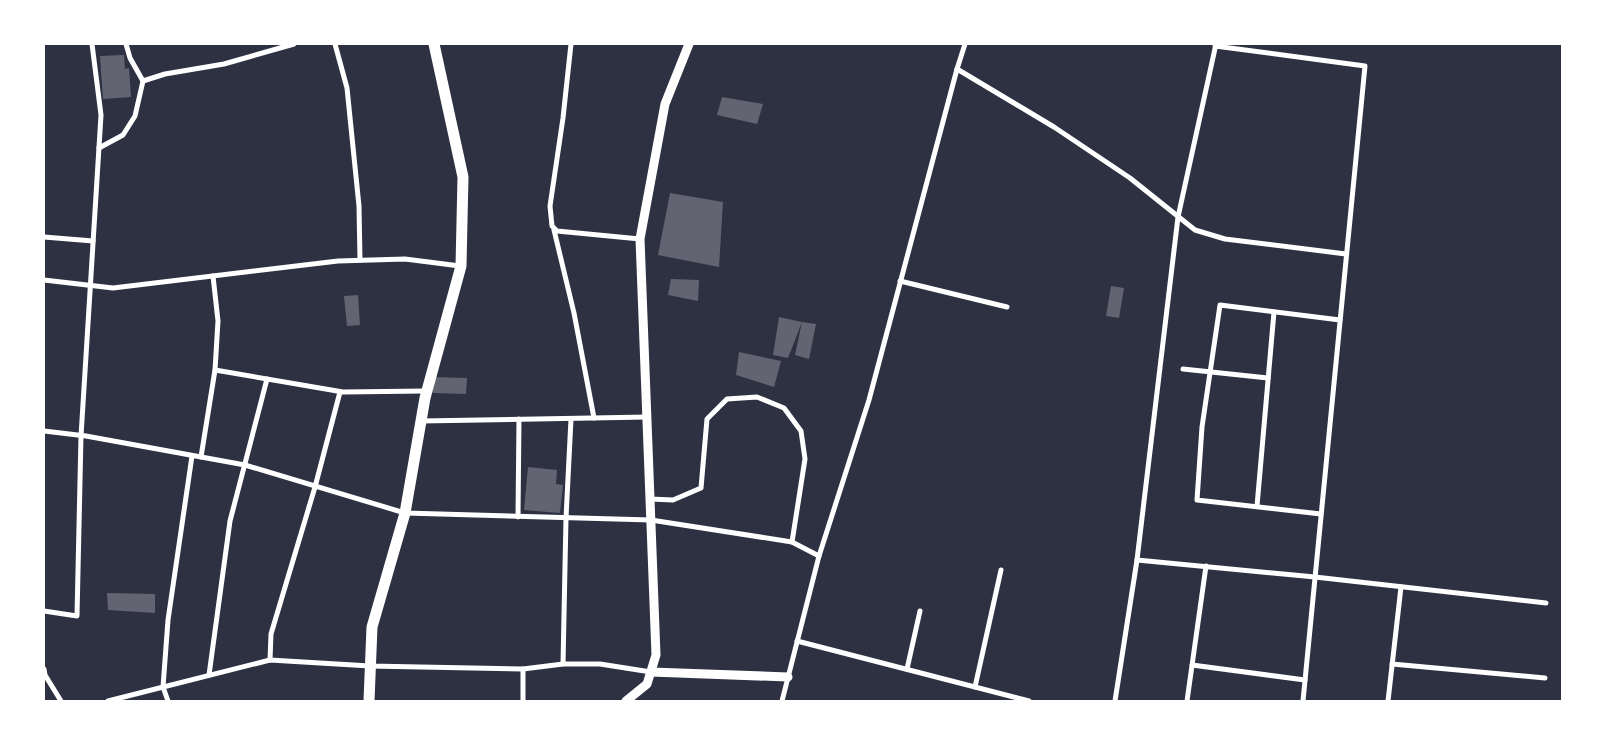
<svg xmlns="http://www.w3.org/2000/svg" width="1606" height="745" font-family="'Public Sans',sans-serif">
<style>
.building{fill:#626471}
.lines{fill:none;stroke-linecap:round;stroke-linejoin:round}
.minor{stroke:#fff;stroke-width:5}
.tertiary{stroke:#fff;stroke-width:9}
.primary{stroke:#fff;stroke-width:11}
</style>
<rect width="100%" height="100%" fill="#2d3142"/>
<g class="building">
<polygon points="124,55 125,69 129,68 131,97 103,99 100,56"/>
<polygon points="722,97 763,104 757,124 717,115"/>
<polygon points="670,193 723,202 719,267 658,255"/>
<polygon points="671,279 699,280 698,301 668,295"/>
<polygon points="1111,286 1124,288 1119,318 1106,316"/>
<polygon points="358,295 360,325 347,326 344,296"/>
<polygon points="779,317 802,322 788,358 773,355"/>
<polygon points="802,322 816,324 809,359 795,355"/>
<polygon points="739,352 781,361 774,387 736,375"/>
<polygon points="433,377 467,378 466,394 433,393"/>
<polygon points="528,467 557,470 556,484 563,485 560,513 524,510"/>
<polygon points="107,593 155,594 155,613 108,610"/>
</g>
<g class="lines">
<g class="minor">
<polyline points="335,44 347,88 359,206 360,260"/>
<polyline points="571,44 563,118 550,206 552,226 557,231 640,239"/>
<polyline points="1215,46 1365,66 1303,701"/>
<polyline points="957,69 1054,127 1130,178 1195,230 1225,239 1346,254"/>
<polyline points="143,81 165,74 224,64 294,44"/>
<polyline points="99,148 123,135 135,116 143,81 130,58 126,44"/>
<polyline points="554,230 574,313 594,418"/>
<polyline points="44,237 93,241"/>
<polyline points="44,280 113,288 338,261 405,259 460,266"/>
<polyline points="900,281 1007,307"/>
<polyline points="1183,369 1268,378"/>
<polyline points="215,370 343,392 426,391"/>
<polyline points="421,421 647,417"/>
<polyline points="44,431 86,436 245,465 405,513 651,520 792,542 819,556"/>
<polyline points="201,457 215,370 218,321 213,276"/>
<polyline points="650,499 673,500 701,488 707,419 727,399 757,397 784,408 801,431 805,459 792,542"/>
<polyline points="1257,506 1274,312"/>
<polyline points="1321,514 1197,500 1202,427 1220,305 1340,320"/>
<polyline points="518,517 519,419"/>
<polyline points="1137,560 1315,577 1546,603"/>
<polyline points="44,611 77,616 81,436 101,115 92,44"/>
<polyline points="797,641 1029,701"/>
<polyline points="270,660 271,634 315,487 340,392"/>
<polyline points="563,664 566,518 571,419"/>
<polyline points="1392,664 1545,678"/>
<polyline points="1192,665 1305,680"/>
<polyline points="44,669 45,675 61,701"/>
<polyline points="523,669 563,664 600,664 651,672"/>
<polyline points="907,669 920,611"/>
<polyline points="209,675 230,521 267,379"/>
<polyline points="975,687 1001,570"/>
<polyline points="108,701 270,660 370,666 523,669 523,701"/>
<polyline points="168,701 163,687 168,620 192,456"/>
<polyline points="782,701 819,556 869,400 957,69 965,44"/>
<polyline points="1115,701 1137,560 1178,217 1216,44"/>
<polyline points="1187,701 1206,566"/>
<polyline points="1388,701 1401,587"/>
</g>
<g class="tertiary">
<polyline points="651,672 788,677"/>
<polyline points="626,701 647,684 656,655 640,239 665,104 689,44"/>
</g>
<polyline class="primary" points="369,701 372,627 405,513 425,398 461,266 463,177 434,44"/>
</g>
<rect width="1606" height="745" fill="none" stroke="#ffffff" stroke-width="90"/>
</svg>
